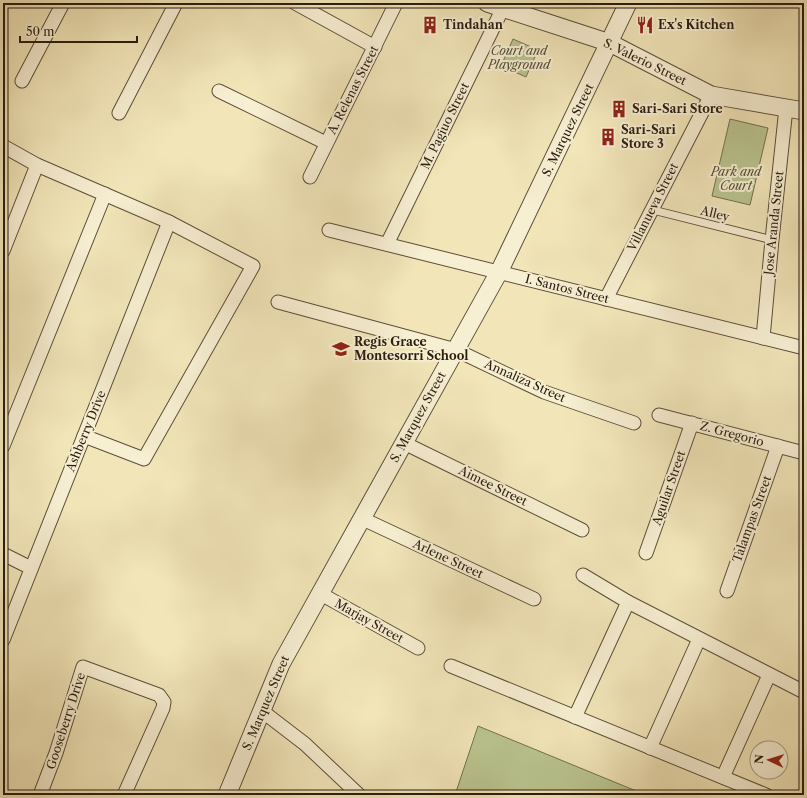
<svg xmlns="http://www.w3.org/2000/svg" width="807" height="798" font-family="'Libre Caslon Text',serif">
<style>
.green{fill:#bac590;stroke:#727150}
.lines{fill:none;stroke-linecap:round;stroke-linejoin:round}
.service-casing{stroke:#5b4f3a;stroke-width:9}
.minor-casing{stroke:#5b4f3a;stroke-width:15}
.tertiary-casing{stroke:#5b4f3a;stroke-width:19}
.service{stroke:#f7efd2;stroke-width:7}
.minor{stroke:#f7efd2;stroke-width:13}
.tertiary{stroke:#f7efd2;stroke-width:17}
.labels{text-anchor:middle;stroke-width:4;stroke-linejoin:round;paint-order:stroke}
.poi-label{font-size:12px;font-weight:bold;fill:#291d10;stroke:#f7efd2;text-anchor:start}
.park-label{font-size:12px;font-style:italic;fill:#544f36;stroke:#f7efd2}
.street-label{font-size:12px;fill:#291d10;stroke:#f7efd2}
</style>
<rect width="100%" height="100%" fill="#f2e6b9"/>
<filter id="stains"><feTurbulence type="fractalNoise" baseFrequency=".005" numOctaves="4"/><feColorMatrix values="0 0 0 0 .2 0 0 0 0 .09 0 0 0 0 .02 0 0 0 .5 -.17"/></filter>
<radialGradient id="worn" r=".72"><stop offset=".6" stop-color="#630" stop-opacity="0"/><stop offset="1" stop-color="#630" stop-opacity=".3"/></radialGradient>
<g class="green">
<polygon points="513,39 538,50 526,77 501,66"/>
<polygon points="730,119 768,128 750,205 712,196"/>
<polygon points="478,726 646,795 455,795"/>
</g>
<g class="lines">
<g class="service-casing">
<polyline id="service" points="653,210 772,240"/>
</g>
<g class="minor-casing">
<g id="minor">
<polyline points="295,3 375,47"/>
<polyline points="22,81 63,3"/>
<polyline points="219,91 326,143"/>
<polyline points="119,113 176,3"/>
<polyline points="3,146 37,165 169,222 253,266 144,459 84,436"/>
<polyline points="310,177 396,3"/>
<polyline points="329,230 804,348"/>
<polyline points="387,244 503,8"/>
<polyline points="3,251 37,165"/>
<polyline points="606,299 711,95"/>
<polyline points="278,302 456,350 544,392 634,423"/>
<polyline points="763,338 772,240 786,108"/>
<polyline points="659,415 804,453"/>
<polyline points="404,443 582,530"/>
<polyline points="3,446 105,194"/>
<polyline points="363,519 534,599"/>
<polyline points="646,553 692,423"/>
<polyline points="3,554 31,568"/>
<polyline points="727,591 778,446"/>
<polyline points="321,594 418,648"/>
<polyline points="628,602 804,692"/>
<polyline points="3,640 169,222"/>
<polyline points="451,666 766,795"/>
<polyline points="262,711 305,744 359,795"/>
<polyline points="575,717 628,602 583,575"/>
<polyline points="650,748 699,639"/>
<polyline points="723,777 769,675"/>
<polyline points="40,795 56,753 83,667 159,695 164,702 163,708 124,795"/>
</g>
</g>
<g class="tertiary-casing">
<g id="tertiary">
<polyline points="487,3 610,43 711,95 804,111"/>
<polyline points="227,795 281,664 499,272 628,3"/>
</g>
</g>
<use href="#service" class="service"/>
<use href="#minor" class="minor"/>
<use href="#tertiary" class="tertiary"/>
</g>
<defs>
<g id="building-bare" transform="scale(1.38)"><path d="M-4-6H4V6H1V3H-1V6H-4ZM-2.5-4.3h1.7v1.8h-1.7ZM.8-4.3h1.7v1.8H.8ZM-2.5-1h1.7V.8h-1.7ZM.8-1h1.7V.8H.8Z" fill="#8f2418" stroke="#f7efd2" stroke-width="2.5" paint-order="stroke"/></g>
<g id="restaurant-bare" transform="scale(1.38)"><path d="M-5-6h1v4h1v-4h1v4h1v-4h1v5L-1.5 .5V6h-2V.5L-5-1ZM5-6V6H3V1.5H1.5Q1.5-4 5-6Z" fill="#8f2418" stroke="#f7efd2" stroke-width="2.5" paint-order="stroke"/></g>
<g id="school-bare" transform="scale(1.38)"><path d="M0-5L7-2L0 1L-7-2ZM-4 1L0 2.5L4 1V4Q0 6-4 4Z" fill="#8f2418" stroke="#f7efd2" stroke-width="2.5" paint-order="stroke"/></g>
</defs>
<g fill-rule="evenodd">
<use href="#building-bare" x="430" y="25"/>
<use href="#restaurant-bare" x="645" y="25"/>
<use href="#building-bare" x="619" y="109"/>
<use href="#building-bare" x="608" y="137"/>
<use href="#school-bare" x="341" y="349"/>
</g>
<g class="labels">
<g class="poi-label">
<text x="443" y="29">Tindahan</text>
<text x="658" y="29">Ex's Kitchen</text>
<text x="632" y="113">Sari-Sari Store</text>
<text x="621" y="134">Sari-Sari<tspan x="621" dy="14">Store 3</tspan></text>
<text x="354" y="346">Regis Grace<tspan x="354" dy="14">Montesorri School</tspan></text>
</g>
<g class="park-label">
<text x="519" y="55">Court and<tspan x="519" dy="14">Playground</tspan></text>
<text x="736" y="176">Park and<tspan x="736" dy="14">Court</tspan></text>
</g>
<g class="street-label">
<text transform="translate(645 62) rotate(26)" y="4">S. Valerio Street</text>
<text transform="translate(353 90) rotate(-63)" y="4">A. Relenas Street</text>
<text transform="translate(445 126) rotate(-64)" y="4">M. Pagiuo Street</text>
<text transform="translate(568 130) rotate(-64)" y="4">S. Marquez Street</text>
<text transform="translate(653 207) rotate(-63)" y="4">Villanueva Street</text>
<text transform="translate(715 214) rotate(14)" y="4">Alley</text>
<text transform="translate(774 223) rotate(-84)" y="4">Jose Aranda Street</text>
<text transform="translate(567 289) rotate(14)" y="4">I. Santos Street</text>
<text transform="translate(525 381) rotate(24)" y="4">Annaliza Street</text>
<text transform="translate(418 417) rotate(-61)" y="4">S. Marquez Street</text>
<text transform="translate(86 431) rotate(-68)" y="4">Ashberry Drive</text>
<text transform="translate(732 434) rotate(15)" y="4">Z. Gregorio</text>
<text transform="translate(493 486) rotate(26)" y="4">Aimee Street</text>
<text transform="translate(669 488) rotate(-71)" y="4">Aguilar Street</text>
<text transform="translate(752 519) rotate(-70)" y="4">Talampas Street</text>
<text transform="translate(448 559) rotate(25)" y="4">Arlene Street</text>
<text transform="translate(369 621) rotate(29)" y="4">Marjay Street</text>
<text transform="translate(266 703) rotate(-67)" y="4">S. Marquez Street</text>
<text transform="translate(66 721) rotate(-72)" y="4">Gooseberry Drive</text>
</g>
</g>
<rect width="807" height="798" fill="none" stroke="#f2e6b9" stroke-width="16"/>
<rect x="4" y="4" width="799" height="790" fill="none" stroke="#291d10" stroke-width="2"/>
<rect x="8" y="8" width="791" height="782" fill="none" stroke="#291d10"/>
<g transform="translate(769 760) rotate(274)"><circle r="19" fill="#f7efd2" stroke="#a59b84"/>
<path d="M0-3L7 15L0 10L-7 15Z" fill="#8f2418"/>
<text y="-6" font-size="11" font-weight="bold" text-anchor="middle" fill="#291d10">N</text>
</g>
<path d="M20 36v6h117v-6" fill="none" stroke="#291d10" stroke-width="2"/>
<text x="26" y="36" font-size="12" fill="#291d10" stroke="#f7efd2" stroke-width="3" paint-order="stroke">50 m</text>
<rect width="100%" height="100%" filter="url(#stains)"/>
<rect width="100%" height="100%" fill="url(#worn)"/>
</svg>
